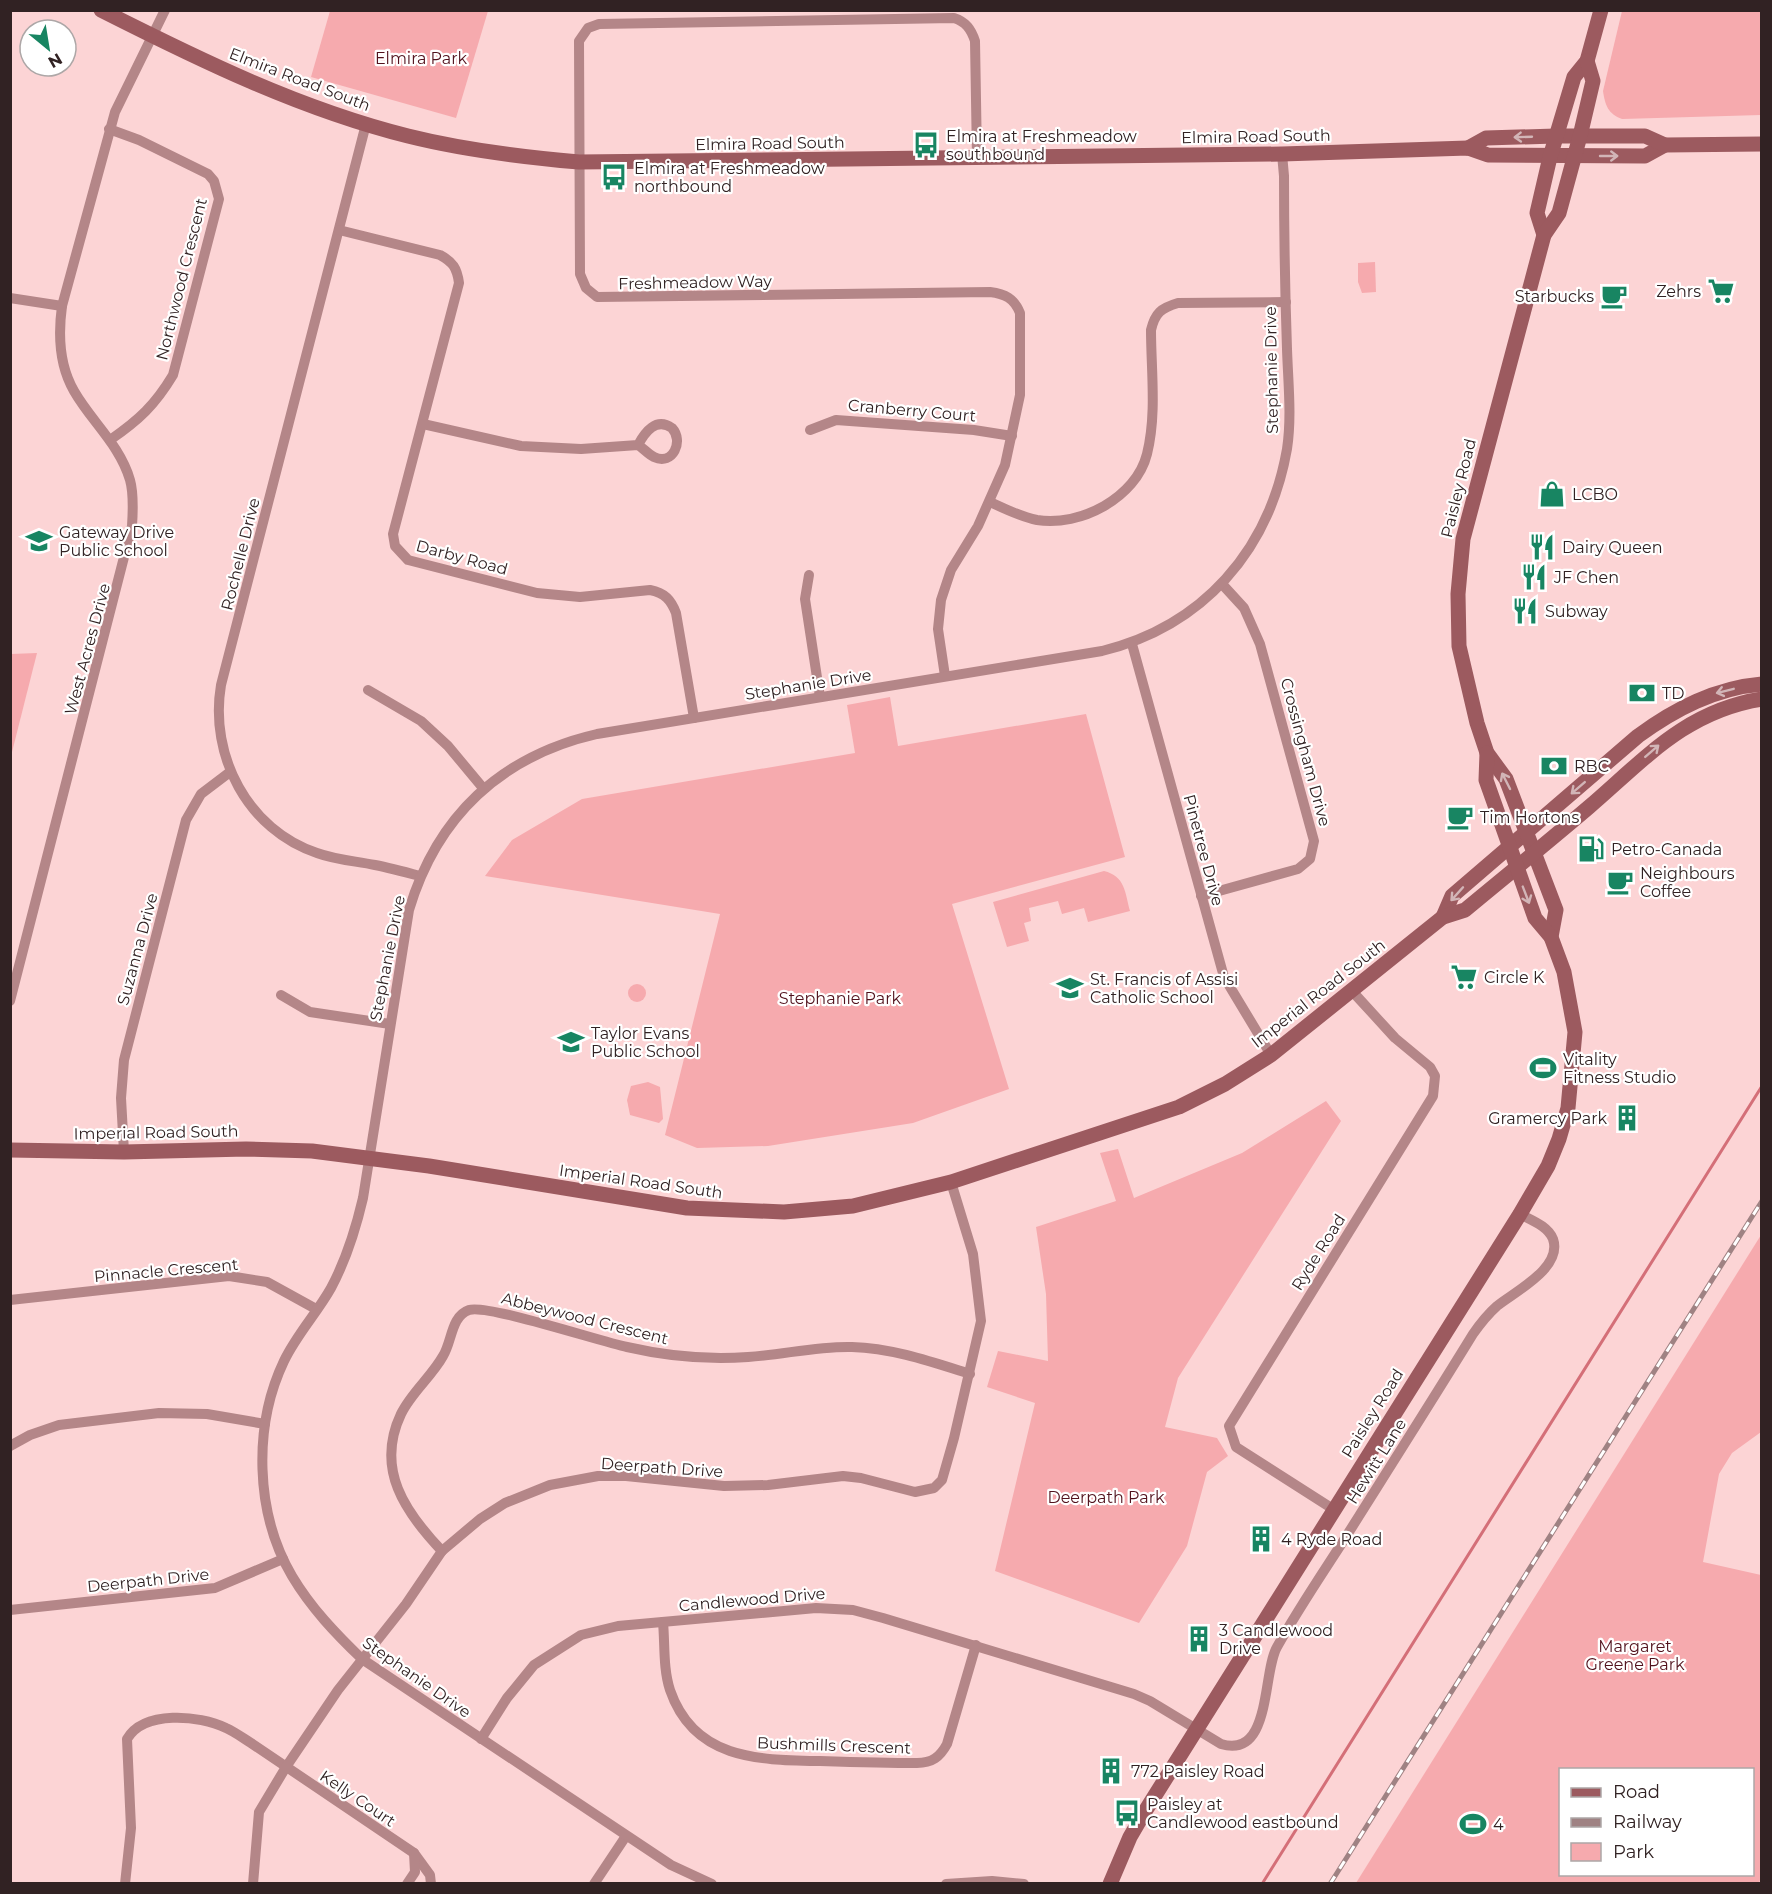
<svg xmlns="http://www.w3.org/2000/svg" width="1772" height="1894" font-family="Montserrat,sans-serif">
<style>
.green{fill:#f6aaae;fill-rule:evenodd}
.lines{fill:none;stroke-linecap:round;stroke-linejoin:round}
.stream{stroke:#d46f78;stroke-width:3}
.street{stroke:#b48688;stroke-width:10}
.secondary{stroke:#9c5a5f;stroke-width:15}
.rail-casing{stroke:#9f8283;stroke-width:5}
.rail{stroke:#fff;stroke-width:3;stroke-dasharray:9;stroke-linecap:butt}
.oneway{stroke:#d2b5b7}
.labels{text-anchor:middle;stroke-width:4.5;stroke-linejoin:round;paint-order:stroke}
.park-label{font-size:16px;fill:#51111c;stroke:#fff}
.street-label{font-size:16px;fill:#312223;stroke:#fff}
.poi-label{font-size:16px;fill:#312223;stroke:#fff;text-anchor:start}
</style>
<rect width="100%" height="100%" fill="#fcd4d5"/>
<g class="green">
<polygon points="330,11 488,11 456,118 311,77"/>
<path d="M1622,11H1761V115L1622,119C1608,114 1605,105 1603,91Z"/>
<polygon points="1375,262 1376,292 1362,293 1358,282 1358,263"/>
<polygon points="37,653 11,756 11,654"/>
<polygon points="890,697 898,746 1086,714 1125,857 952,904 1009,1089 913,1123 768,1146 697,1148 665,1135 720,914 485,876 512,840 582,799 855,753 847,705"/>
<path d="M1104,871C1125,876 1125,892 1130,911L1088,922L1084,908L1062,914L1058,901L1029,908L1031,921L1024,923L1029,941L1007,947L993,902Z"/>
<circle cx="637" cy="993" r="9"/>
<polygon points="648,1082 660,1087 663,1119 659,1123 630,1115 627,1100 631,1086"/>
<polygon points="1326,1101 1341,1121 1178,1378 1165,1427 1217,1438 1228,1456 1207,1472 1187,1546 1139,1623 995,1571 1035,1403 987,1387 998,1351 1048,1361 1046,1294 1036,1227 1116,1201 1100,1153 1118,1149 1134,1198 1242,1153"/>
<path d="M1761,1235V1432L1732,1453L1719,1474L1703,1562L1761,1575L1762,1875L1759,1883H1356ZM1560,1770H1752V1874H1560Z"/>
</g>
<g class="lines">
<polyline class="stream" points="1262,1884 1762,1086"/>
<g class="street">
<path d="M366,124L221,685C209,756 248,830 317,853C336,860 356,861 375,865C390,868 405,872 420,876"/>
<path d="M109,129L139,140L208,174L214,181L219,199L173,375C155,405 139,420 110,440"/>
<path d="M339,230L440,255C453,262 457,268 459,283L393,534L395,546L408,560L537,593L580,597L650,590C665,593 671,600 676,613L694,718"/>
<polyline points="10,298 62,306"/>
<path d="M423,424L521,446L581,449L638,445C643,448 648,454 654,457C673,466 684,441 672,428C656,417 645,432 638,445"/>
<polyline points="810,430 836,420 974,430 1012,436"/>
<path d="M990,502C1005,509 1021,517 1037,520C1080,527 1136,498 1147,454C1157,414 1151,370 1151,330C1155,313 1161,308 1178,303L1286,302"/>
<polyline points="809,575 805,599 820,697"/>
<polyline points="1132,644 1224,977 1271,1055"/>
<path d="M945,676L938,629L941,600L951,570L978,526L1005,465L1020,395V313C1014,298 1005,294 990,292L597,297L586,288L580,274L579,41L588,28L599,24L954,18C966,22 971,29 975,41L977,158"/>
<polyline points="368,690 421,721 448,746 483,788"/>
<polyline points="1201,896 1298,869 1310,859 1314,841 1260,644 1244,608 1222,584"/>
<polyline points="281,995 310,1012 390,1024"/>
<path d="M10,1001L132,526C133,511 134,494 130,480C120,445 91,421 74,391C59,365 58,335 62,306L115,112L165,10"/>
<polyline points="124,1152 121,1098 124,1060 186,820 201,794 230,772"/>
<polyline points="10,1300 229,1276 267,1282 316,1309"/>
<polyline points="10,1446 30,1435 59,1425 159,1413 207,1414 265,1424"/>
<polyline points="1333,1509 1236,1447 1229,1426 1433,1096 1435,1076 1430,1067 1395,1038 1352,991"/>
<path d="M442,1551C405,1512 375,1469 401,1414C411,1393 432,1376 443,1356C452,1342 451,1316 469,1310C487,1304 599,1341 627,1347C666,1356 707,1360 748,1357C783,1355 816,1346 852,1347C892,1348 932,1362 970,1374"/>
<polyline points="10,1610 215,1588 283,1559"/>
<path d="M663,1622C665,1644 663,1669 670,1690C694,1760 759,1760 820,1761C852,1762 884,1763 917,1763C932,1763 940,1757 947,1744L976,1645"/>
<path d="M481,1739L507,1698L534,1665L581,1635L618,1626L816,1608L853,1610L883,1618L1134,1694L1150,1701L1221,1744C1272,1759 1262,1673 1277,1647C1297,1611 1320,1577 1342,1543C1386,1473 1430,1404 1473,1334C1480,1324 1488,1314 1497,1306C1514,1292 1563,1268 1553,1239C1548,1226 1531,1220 1520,1214"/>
<path d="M125,1884L131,1828L127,1739C144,1710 199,1715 226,1728C235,1732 243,1738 251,1743L414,1853L430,1875L431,1884"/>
<polyline points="253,1884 259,1812 286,1767 338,1690 406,1604 442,1551 480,1519 505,1503 550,1485 598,1476 626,1476 724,1486 768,1485 843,1476 861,1478 915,1492 934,1488 942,1480 954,1438 981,1321 973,1254 951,1182"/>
<polyline points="407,1884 415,1872 414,1853"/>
<polyline points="594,1884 626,1836"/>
<path d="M712,1884L671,1865L362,1659C336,1634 311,1608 292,1576C255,1513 253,1426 284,1361C297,1334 317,1313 331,1288C346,1260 356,1228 363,1198L409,910C437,816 501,756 597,734L1102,651C1203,626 1269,551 1287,449C1292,417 1288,381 1287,349C1285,291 1284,234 1284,176L1282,154"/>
<polyline points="946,1884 992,1881 1024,1884"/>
</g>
<g class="secondary">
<path d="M101,10C200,60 300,109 408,136C464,150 521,157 579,162L1282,154L1468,148L1488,155L1645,156L1665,145"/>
<polyline points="1468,148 1486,138 1556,136 1645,136 1665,145 1762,144"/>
<polyline points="1544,235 1537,213 1550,157 1574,77 1587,61 1601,10"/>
<path d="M1443,917L1452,896L1638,736C1675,709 1715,688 1762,684"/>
<polyline points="1551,937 1556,910 1506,779 1487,753 1477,723 1459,646 1458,594 1463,539 1544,235 1559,213 1580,136 1593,81 1587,61"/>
<path d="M10,1150L124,1152L246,1149L312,1151L429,1166L687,1208L784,1212L853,1206L951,1182L1179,1107L1225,1084L1271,1055L1443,917L1465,910C1506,876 1548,842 1589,807C1644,760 1685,711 1762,699"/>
<polyline points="1110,1884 1130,1837 1144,1813 1520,1214 1548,1166 1559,1139 1568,1108 1575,1032 1564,972 1551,937 1535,918 1486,780 1487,753"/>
</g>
<g class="rail-casing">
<polyline id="rail" points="1330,1884 1762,1201"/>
</g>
<use href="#rail" class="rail"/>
</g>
<defs><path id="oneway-shaft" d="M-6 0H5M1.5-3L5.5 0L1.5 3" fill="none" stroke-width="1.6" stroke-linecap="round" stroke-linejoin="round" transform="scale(1.5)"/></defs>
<g class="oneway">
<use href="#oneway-shaft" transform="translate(1523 137) rotate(178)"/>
<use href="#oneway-shaft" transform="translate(1609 156)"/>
<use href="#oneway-shaft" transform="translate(1725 691) rotate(166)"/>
<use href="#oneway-shaft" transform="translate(1652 751) rotate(-41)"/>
<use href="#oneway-shaft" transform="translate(1506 781) rotate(-117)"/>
<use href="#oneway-shaft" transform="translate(1578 788) rotate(139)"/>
<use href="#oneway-shaft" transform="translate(1457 894) rotate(132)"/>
<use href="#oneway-shaft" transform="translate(1526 895) rotate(69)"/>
</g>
<defs>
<g id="bus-bare" transform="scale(2.07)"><path d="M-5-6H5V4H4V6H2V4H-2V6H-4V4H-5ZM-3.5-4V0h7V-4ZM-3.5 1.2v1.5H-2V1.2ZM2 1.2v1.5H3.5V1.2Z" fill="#188562" stroke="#fff" stroke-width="2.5" paint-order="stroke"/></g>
<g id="supermarket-bare" transform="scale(2.07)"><path d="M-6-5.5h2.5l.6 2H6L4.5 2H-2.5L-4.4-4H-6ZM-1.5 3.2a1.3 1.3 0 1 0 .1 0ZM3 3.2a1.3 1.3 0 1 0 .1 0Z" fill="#188562" stroke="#fff" stroke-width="2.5" paint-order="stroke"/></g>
<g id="cafe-bare" transform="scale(2.07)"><path d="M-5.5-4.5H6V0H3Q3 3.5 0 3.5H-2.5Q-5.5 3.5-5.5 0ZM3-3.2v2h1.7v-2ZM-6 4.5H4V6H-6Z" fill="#188562" stroke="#fff" stroke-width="2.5" paint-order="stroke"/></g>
<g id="shop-bare" transform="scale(2.07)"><path d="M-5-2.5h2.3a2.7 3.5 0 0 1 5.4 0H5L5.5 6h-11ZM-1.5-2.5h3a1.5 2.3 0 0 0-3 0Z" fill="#188562" stroke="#fff" stroke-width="2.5" paint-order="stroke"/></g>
<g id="school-bare" transform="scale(2.07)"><path d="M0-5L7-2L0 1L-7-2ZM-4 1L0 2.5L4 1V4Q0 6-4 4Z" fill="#188562" stroke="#fff" stroke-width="2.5" paint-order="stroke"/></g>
<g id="restaurant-bare" transform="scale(2.07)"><path d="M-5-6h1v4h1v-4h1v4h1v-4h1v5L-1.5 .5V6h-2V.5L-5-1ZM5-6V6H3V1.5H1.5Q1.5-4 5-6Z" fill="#188562" stroke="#fff" stroke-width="2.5" paint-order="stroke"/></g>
<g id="bank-bare" transform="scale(2.07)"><path d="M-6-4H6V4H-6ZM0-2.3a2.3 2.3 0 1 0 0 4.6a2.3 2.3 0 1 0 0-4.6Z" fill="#188562" stroke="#fff" stroke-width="2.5" paint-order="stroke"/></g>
<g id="fuel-bare" transform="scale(2.07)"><path d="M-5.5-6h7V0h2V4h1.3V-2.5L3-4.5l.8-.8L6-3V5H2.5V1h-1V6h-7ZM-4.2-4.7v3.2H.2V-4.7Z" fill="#188562" stroke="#fff" stroke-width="2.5" paint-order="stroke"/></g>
<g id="stadium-bare" transform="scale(2.07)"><path d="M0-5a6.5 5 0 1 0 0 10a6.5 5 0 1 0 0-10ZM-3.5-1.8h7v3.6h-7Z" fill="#188562" stroke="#fff" stroke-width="2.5" paint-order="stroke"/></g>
<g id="building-bare" transform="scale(2.07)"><path d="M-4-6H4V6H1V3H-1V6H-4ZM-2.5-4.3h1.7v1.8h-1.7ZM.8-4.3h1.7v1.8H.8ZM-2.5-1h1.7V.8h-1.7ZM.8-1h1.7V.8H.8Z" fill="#188562" stroke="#fff" stroke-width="2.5" paint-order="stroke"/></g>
</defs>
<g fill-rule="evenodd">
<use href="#bus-bare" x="926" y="145"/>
<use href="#bus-bare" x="614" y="177"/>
<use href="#supermarket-bare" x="1721" y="291"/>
<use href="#cafe-bare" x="1614" y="296"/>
<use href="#shop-bare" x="1552" y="494"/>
<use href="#school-bare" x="39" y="541"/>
<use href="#restaurant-bare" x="1542" y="547"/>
<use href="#restaurant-bare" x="1534" y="577"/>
<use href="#restaurant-bare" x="1525" y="611"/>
<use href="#bank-bare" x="1642" y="693"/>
<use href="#bank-bare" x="1554" y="766"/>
<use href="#cafe-bare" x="1460" y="817"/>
<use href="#fuel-bare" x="1591" y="849"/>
<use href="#cafe-bare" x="1620" y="882"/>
<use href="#supermarket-bare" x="1464" y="977"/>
<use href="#school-bare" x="1070" y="988"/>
<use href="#school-bare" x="571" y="1042"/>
<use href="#stadium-bare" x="1543" y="1068"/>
<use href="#building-bare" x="1627" y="1118"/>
<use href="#building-bare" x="1261" y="1539"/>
<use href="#building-bare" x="1199" y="1639"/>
<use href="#building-bare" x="1111" y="1771"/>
<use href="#bus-bare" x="1127" y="1813"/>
<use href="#stadium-bare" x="1473" y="1824"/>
</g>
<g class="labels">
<g class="park-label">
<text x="421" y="64">Elmira Park</text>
<text x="840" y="1004">Stephanie Park</text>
<text x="1106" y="1503">Deerpath Park</text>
<text x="1635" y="1652">Margaret<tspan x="1635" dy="18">Greene Park</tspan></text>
</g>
<g class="street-label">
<text transform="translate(300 79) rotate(21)" y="6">Elmira Road South</text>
<text transform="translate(1256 136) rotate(-1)" y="6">Elmira Road South</text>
<text transform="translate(770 143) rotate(-1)" y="6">Elmira Road South</text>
<text transform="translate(181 279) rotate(-76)" y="6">Northwood Crescent</text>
<text transform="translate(695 282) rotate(-1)" y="6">Freshmeadow Way</text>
<text transform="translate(1271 370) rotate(-91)" y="6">Stephanie Drive</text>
<text transform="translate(912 410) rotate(5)" y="6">Cranberry Court</text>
<text transform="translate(1458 488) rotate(-76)" y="6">Paisley Road</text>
<text transform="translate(240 554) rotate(-76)" y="6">Rochelle Drive</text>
<text transform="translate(462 557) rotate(15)" y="6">Darby Road</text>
<text transform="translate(87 649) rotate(-75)" y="6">West Acres Drive</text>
<text transform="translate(808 684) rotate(-9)" y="6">Stephanie Drive</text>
<text transform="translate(1306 752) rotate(75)" y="6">Crossingham Drive</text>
<text transform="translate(1204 850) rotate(75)" y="6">Pinetree Drive</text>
<text transform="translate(137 949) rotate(-75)" y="6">Suzanna Drive</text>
<text transform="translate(387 958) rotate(-79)" y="6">Stephanie Drive</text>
<text transform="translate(1318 993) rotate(-38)" y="6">Imperial Road South</text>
<text transform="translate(156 1132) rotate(-1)" y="6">Imperial Road South</text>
<text transform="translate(641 1181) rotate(8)" y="6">Imperial Road South</text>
<text transform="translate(1318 1252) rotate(-58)" y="6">Ryde Road</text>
<text transform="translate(166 1270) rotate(-5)" y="6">Pinnacle Crescent</text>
<text transform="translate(585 1318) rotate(14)" y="6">Abbeywood Crescent</text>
<text transform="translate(1372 1413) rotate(-58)" y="6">Paisley Road</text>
<text transform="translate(1376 1461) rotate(-58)" y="6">Hewitt Lane</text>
<text transform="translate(662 1467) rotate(4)" y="6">Deerpath Drive</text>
<text transform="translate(148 1580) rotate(-6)" y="6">Deerpath Drive</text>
<text transform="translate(752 1599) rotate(-5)" y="6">Candlewood Drive</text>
<text transform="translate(417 1677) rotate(35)" y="6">Stephanie Drive</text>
<text transform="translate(834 1745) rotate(2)" y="6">Bushmills Crescent</text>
<text transform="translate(358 1798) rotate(34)" y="6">Kelly Court</text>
</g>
<g class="poi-label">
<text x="946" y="142">Elmira at Freshmeadow<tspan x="946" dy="18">southbound</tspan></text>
<text x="634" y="174">Elmira at Freshmeadow<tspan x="634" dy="18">northbound</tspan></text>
<text x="1701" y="297" text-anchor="end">Zehrs</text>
<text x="1594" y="302" text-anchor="end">Starbucks</text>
<text x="1572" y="500">LCBO</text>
<text x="59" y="538">Gateway Drive<tspan x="59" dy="18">Public School</tspan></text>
<text x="1562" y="553">Dairy Queen</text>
<text x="1554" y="583">JF Chen</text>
<text x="1545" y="617">Subway</text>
<text x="1662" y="699">TD</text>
<text x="1574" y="772">RBC</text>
<text x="1480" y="823">Tim Hortons</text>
<text x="1611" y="855">Petro-Canada</text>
<text x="1640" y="879">Neighbours<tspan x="1640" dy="18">Coffee</tspan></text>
<text x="1484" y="983">Circle K</text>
<text x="1090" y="985">St. Francis of Assisi<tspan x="1090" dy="18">Catholic School</tspan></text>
<text x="591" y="1039">Taylor Evans<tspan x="591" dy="18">Public School</tspan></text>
<text x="1563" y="1065">Vitality<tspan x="1563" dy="18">Fitness Studio</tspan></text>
<text x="1607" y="1124" text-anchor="end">Gramercy Park</text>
<text x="1281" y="1545">4 Ryde Road</text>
<text x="1219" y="1636">3 Candlewood<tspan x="1219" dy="18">Drive</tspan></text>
<text x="1131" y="1777">772 Paisley Road</text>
<text x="1147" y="1810">Paisley at<tspan x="1147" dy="18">Candlewood eastbound</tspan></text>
<text x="1493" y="1830">4</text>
</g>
</g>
<rect width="1772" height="1894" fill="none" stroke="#312223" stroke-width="24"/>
<rect x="1559" y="1768" width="195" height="108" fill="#ffffff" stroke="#ada7a7" stroke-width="1.5"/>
<rect x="1571" y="1788" width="30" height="9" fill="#9c5a5f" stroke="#ada7a7" stroke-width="1.5"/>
<text x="1613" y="1798" font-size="18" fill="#312223">Road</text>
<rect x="1571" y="1818" width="30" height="9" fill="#9f8283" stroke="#ada7a7" stroke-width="1.5"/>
<text x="1613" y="1828" font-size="18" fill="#312223">Railway</text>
<rect x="1571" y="1843" width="30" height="18" fill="#f6aaae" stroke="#ada7a7" stroke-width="1.5"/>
<text x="1613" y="1858" font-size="18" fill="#312223">Park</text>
<g transform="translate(48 48) rotate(150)"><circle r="28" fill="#ffffff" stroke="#ada7a7" stroke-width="1.5"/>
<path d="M0-4.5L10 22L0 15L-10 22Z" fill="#188562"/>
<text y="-9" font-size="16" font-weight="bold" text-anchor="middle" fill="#312223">N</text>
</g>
</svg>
